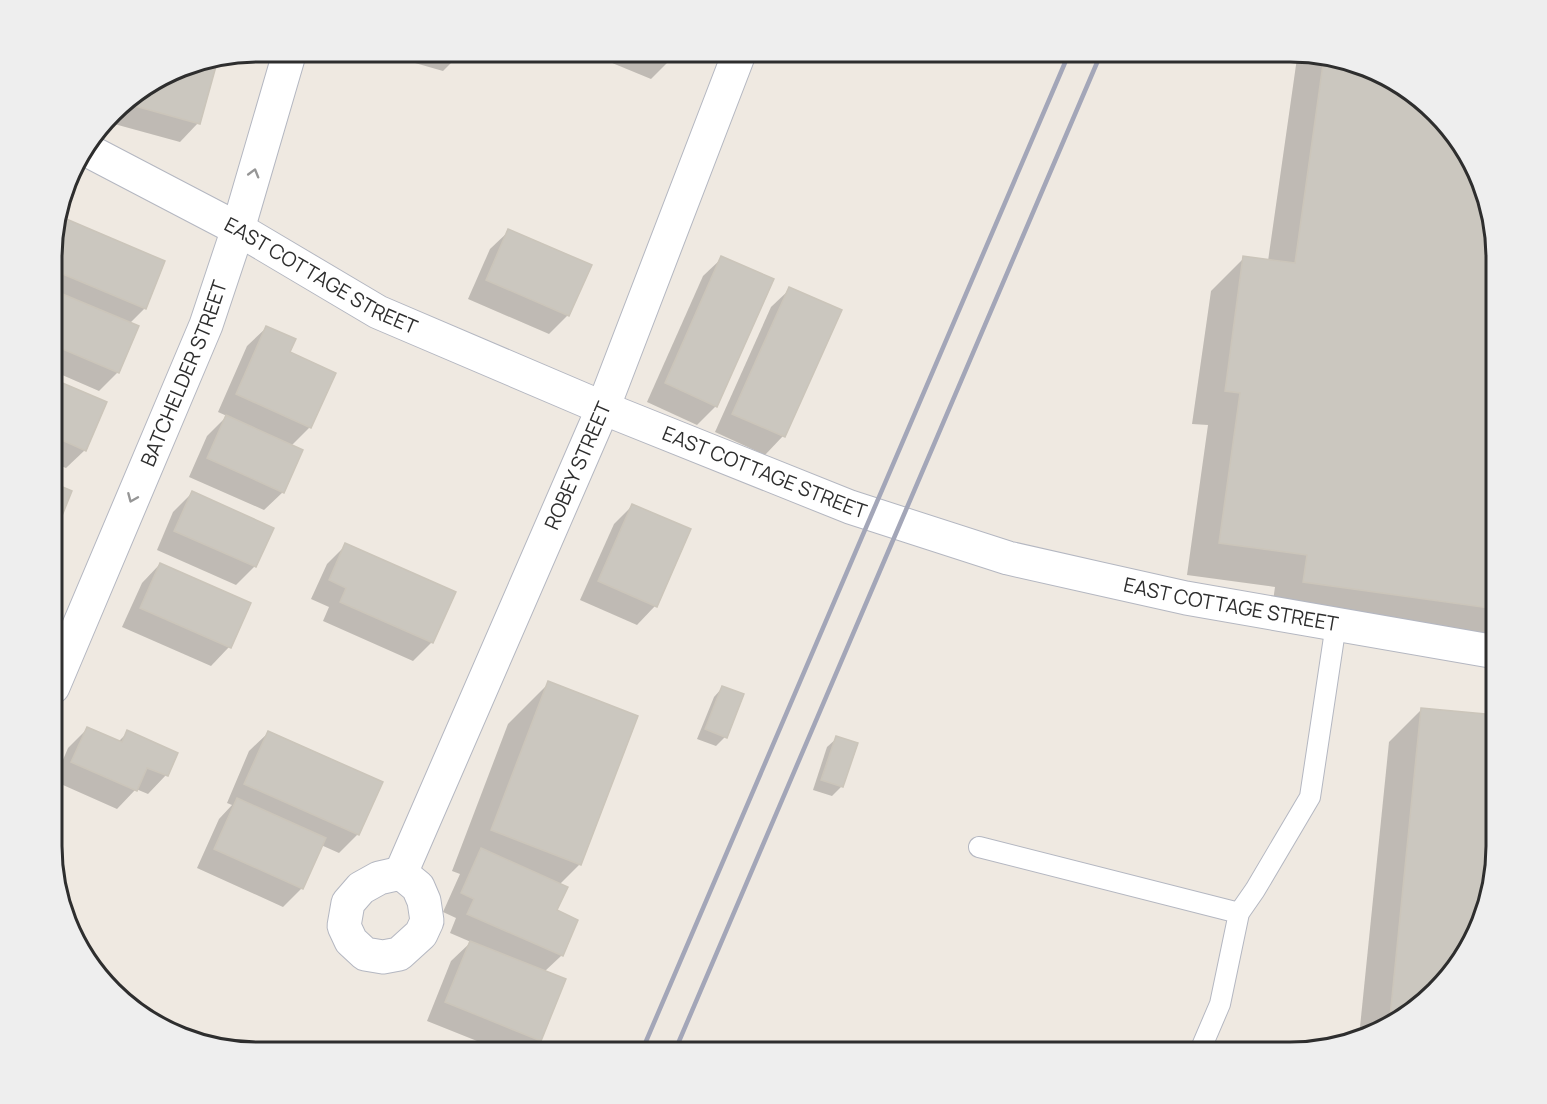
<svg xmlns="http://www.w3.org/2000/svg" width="1547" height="1104" font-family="Manrope,sans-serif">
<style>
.shadow{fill:#0003}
.building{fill:#cbc7bf;stroke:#cbc5ba;stroke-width:1.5}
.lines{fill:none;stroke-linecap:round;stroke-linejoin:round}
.lane-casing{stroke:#b4b7c1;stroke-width:22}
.street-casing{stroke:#b4b7c1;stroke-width:35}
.secondary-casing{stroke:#b4b7c1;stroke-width:35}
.lane{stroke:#fff;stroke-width:20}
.street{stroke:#fff;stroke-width:33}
.secondary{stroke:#fff;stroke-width:33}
.rail{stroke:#a3a6b8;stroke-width:4.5}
.oneway{stroke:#969696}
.labels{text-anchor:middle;stroke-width:5;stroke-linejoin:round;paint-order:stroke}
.street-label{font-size:20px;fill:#2e2e2e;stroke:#fff}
.rim{fill:none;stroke:#2e2e2e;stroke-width:3}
</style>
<rect width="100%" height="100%" fill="#efe9e1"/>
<g class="shadow">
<polygon points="373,51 463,51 443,71"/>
<polygon points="589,51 673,51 670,60 651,79 588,53"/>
<polygon points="1298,51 1368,67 1415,94 1475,166 1496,245 1496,646 1271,615 1275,587 1187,575 1208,425 1192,424 1211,291 1244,258 1268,261"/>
<polygon points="216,59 198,123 180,142 107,122 121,103 179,67"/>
<polygon points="64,220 145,308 130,323 118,372 99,391 53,371 53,231"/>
<polygon points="509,231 568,315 549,334 468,299 490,249"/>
<polygon points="722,258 716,406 697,425 647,402 703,276"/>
<polygon points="790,289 783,436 765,455 715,432 771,307"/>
<polygon points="266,328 288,353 310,427 291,446 283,492 264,510 189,477 207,436 227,416 218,412 247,346"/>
<polygon points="53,381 105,403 85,450 66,468 53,463"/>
<polygon points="192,493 255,566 236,585 157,550 173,512"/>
<polygon points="633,505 655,606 637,625 580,600 614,524"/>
<polygon points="346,545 432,642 413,661 323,621 329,607 311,599 327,564"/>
<polygon points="160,564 249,604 229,647 211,666 122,627 142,583"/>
<polygon points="549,683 580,864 559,885 555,911 576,921 561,956 544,972 540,1040 527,1053 507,1053 427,1021 451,961 471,942 450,933 456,918 443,912 460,874 452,871 508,724"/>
<polygon points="723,687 725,737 716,746 697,739 714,697"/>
<polygon points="1422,709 1485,913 1453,972 1381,1032 1359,1037 1389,742"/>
<polygon points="87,729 118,742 128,732 166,775 148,794 136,789 117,809 54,781 68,748"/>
<polygon points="268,733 358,834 339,853 321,845 302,888 283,907 197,868 219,819 232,805 227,803 249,751"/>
<polygon points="837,738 856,744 841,787 832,796 813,790 827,747"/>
</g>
<g class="building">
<polygon points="647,51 675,51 671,61"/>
<polygon points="1324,57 1368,67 1415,94 1475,166 1496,245 1496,609 1303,582 1307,555 1219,543 1240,393 1225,391 1243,256 1295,263"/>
<polygon points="218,59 200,124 124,103 125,100 179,67"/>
<polygon points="64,218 165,261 146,309 53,270 53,244"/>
<polygon points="508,229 592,265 569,316 486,280"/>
<polygon points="721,256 774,279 717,407 665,383"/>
<polygon points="789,287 842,310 785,437 732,414"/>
<polygon points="53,290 139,326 119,373 53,345"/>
<polygon points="266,326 296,339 290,352 336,373 311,428 236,394"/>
<polygon points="53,379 107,402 86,451 53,436"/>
<polygon points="226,415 303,450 284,493 207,458"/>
<polygon points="53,483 72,491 53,538"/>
<polygon points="192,491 274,528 256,567 174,531"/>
<polygon points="632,504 691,529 657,607 598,581"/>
<polygon points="345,543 456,592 433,643 340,602 346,588 329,580"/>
<polygon points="160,563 251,603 231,648 140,608"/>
<polygon points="548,681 638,716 581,865 491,830"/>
<polygon points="722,686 744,694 727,738 705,729"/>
<polygon points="1421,708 1496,715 1496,859 1485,913 1453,972 1398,1018 1390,1017"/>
<polygon points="87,727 122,742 127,730 178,753 168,776 147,768 137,791 71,762"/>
<polygon points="268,731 383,782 359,835 244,784"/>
<polygon points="836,736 858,743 843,787 821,780"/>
<polygon points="237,798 326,838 303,889 214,849"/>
<polygon points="481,848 568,887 557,910 578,920 563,956 467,914 474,899 461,893"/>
<polygon points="470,941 566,979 541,1041 445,1002"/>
<polygon points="1260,1043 1296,1051 1290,1053 1258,1053"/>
</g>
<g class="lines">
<g class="lane-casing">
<g id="lane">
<polyline points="979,847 1239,913"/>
<polyline points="1199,1053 1220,1004 1239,913 1255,890 1310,797 1336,624"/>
</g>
</g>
<g class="street-casing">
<g id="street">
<path id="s1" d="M53,687L206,325L238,229L290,51"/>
<path id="s2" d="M401,873L603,408L740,51"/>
<polygon points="401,873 418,887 424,901 427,921 421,934 399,954 383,957 365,954 351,941 344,926 348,903 361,888 379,878"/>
</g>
</g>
<g class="secondary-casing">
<g id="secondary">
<path id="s3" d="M85,149L238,229L378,312L603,408L850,507L1008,558L1101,579L1186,598L1496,652"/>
</g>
</g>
<use href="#lane" class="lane"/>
<use href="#street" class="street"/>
<use href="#secondary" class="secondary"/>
<g class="rail">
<polyline points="641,1053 1070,51"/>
<path d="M674,1053C816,719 960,385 1102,51"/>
</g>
</g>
<defs><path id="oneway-chevron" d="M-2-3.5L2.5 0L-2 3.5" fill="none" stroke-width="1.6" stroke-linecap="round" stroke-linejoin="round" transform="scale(1.5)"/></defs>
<g class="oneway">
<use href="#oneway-chevron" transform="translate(254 173) rotate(-74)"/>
<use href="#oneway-chevron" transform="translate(132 498) rotate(113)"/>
</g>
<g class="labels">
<g class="street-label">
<text dy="7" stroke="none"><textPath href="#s3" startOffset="268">EAST COTTAGE STREET</textPath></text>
<text dy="7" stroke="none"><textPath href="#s1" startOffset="340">BATCHELDER STREET</textPath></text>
<text dy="7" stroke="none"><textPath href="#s2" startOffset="444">ROBEY STREET</textPath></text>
<text dy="7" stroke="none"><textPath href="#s3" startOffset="754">EAST COTTAGE STREET</textPath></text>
<text dy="7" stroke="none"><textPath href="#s3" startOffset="1240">EAST COTTAGE STREET</textPath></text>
</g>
</g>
<path d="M0 0H1547V1104H0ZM258 62H1290A196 196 0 0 1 1486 258V846A196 196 0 0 1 1290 1042H258A196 196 0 0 1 62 846V258A196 196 0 0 1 258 62Z" fill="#eee" fill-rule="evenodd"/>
<path class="rim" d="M258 62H1290A196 196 0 0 1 1486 258V846A196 196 0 0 1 1290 1042H258A196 196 0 0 1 62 846V258A196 196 0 0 1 258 62Z"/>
</svg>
